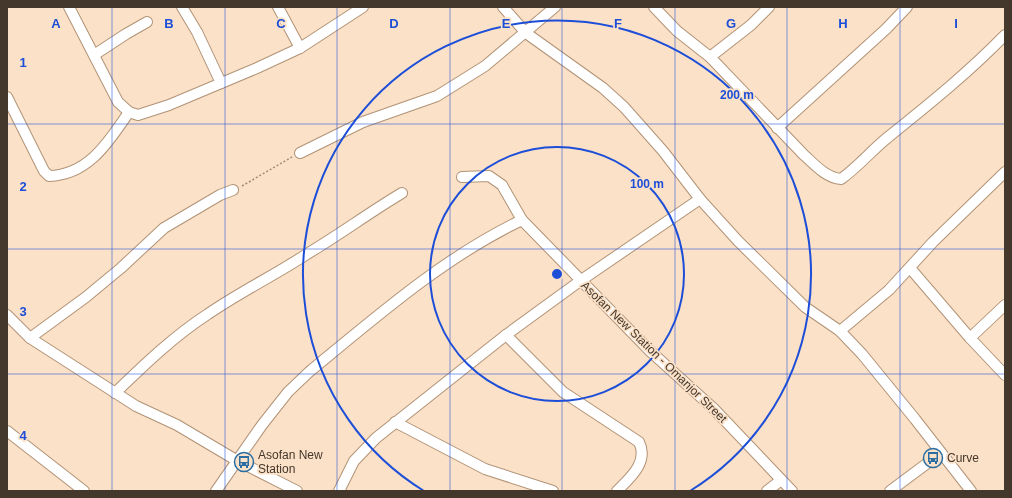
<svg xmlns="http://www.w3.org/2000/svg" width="1012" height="498" font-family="Helvetica,sans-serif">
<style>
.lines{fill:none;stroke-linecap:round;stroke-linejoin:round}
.minor-casing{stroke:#b19376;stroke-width:12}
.path{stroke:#9f8b79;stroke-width:1.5;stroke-dasharray:2 2;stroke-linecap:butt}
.minor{stroke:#fff;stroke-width:10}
.grid{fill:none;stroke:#1d4ed8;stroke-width:1;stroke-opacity:0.55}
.ring{fill:none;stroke:#1d4ed8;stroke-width:2}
.labels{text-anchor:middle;stroke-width:3.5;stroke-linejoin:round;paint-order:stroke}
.street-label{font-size:12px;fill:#44372b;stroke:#fbe1c8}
.poi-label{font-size:12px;fill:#44372b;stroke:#fbe1c8;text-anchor:start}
.grid-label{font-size:13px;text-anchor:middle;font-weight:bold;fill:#1d4ed8;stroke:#fbe1c8;stroke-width:3.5;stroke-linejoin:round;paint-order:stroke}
.centre{fill:#1d4ed8;stroke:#fbe1c8;stroke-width:2}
.ring-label{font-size:12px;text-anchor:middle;font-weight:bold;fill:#1d4ed8;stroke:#fbe1c8;stroke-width:3.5;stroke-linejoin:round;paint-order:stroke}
</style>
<rect width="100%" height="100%" fill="#fbe1c8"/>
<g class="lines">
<g class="minor-casing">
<g id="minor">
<polyline points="69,7 118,102 129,112 138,115 169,105 257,68 300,48 363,7"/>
<polyline points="182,7 197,32 221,83"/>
<polyline points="278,7 300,48"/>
<polyline points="503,7 526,33 603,88 624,107 663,151 700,199 738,241 805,307 840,331 862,354 915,419 971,491"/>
<path d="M654,7L677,31L710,57L804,155C814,164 826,178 841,179C858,167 871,151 887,138C928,105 968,73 1005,35"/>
<polyline points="94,55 126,34 147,22"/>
<polyline points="710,57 751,25 769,7"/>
<path d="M7,97L44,171L49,176C89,175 109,141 129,112"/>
<polyline points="777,128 886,29 907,7"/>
<polyline points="300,153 363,122 437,96 485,66 555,7"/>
<polyline points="462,177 489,176 502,185 522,220"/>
<polyline points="910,268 970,338 1005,375"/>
<polyline points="7,315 30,338 136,406 177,425 236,460 297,491"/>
<polyline points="840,331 889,290 933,242 1005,172"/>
<path d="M506,335L563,392L639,442C649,462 630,478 617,491"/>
<polyline points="30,338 86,297 121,268 164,228 220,195 233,190"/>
<polyline points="970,338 1005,305"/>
<path d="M115,393C145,364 174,336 208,314C240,292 275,275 307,254C339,235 370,212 402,193"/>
<polyline points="395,422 485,469 553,491"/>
<polyline points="7,431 84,491"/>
<path d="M216,491L262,425L288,392L309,372C376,317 444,257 522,220L650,351L714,409L792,491"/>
<polyline points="339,491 354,461 376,438 506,335 580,281 700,199"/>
<polyline points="767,491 781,480"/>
<polyline points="890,491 941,453"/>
</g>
</g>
<polyline class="path" points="242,186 292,157"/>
<use href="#minor" class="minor"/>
</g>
<path class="grid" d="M112,7V491M225,7V491M337,7V491M450,7V491M562,7V491M675,7V491M787,7V491M900,7V491M7,124H1005M7,249H1005M7,374H1005"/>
<g class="ring">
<circle cx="557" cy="274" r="127"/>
<path d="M424 491A254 254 0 1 1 690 491"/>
</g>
<defs>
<g id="bus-ring" transform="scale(1)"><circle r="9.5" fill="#fbe1c8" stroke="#296da2" stroke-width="1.5"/><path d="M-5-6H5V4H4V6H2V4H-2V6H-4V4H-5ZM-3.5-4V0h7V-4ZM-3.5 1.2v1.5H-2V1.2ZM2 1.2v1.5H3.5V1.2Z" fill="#296da2"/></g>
</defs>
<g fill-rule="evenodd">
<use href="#bus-ring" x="933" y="458"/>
<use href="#bus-ring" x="244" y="462"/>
</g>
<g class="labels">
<g class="street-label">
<text transform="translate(654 352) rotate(44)" y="4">Asofan New Station - Omanjor Street</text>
</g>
<g class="poi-label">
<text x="258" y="459">Asofan New<tspan x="258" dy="14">Station</tspan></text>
<text x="947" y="462">Curve</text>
</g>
</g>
<g class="grid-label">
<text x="56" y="28">A</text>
<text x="169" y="28">B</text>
<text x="281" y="28">C</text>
<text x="394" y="28">D</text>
<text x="506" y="28">E</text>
<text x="618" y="28">F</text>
<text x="731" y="28">G</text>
<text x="843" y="28">H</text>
<text x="956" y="28">I</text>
<text x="23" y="67">1</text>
<text x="23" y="191">2</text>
<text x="23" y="316">3</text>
<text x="23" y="440">4</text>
</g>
<circle cx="557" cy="274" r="6" class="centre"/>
<g class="ring-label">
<text x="737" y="99">200 m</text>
<text x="647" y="188">100 m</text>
</g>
<rect width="1012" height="498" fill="none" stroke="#44372b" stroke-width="16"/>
</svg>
